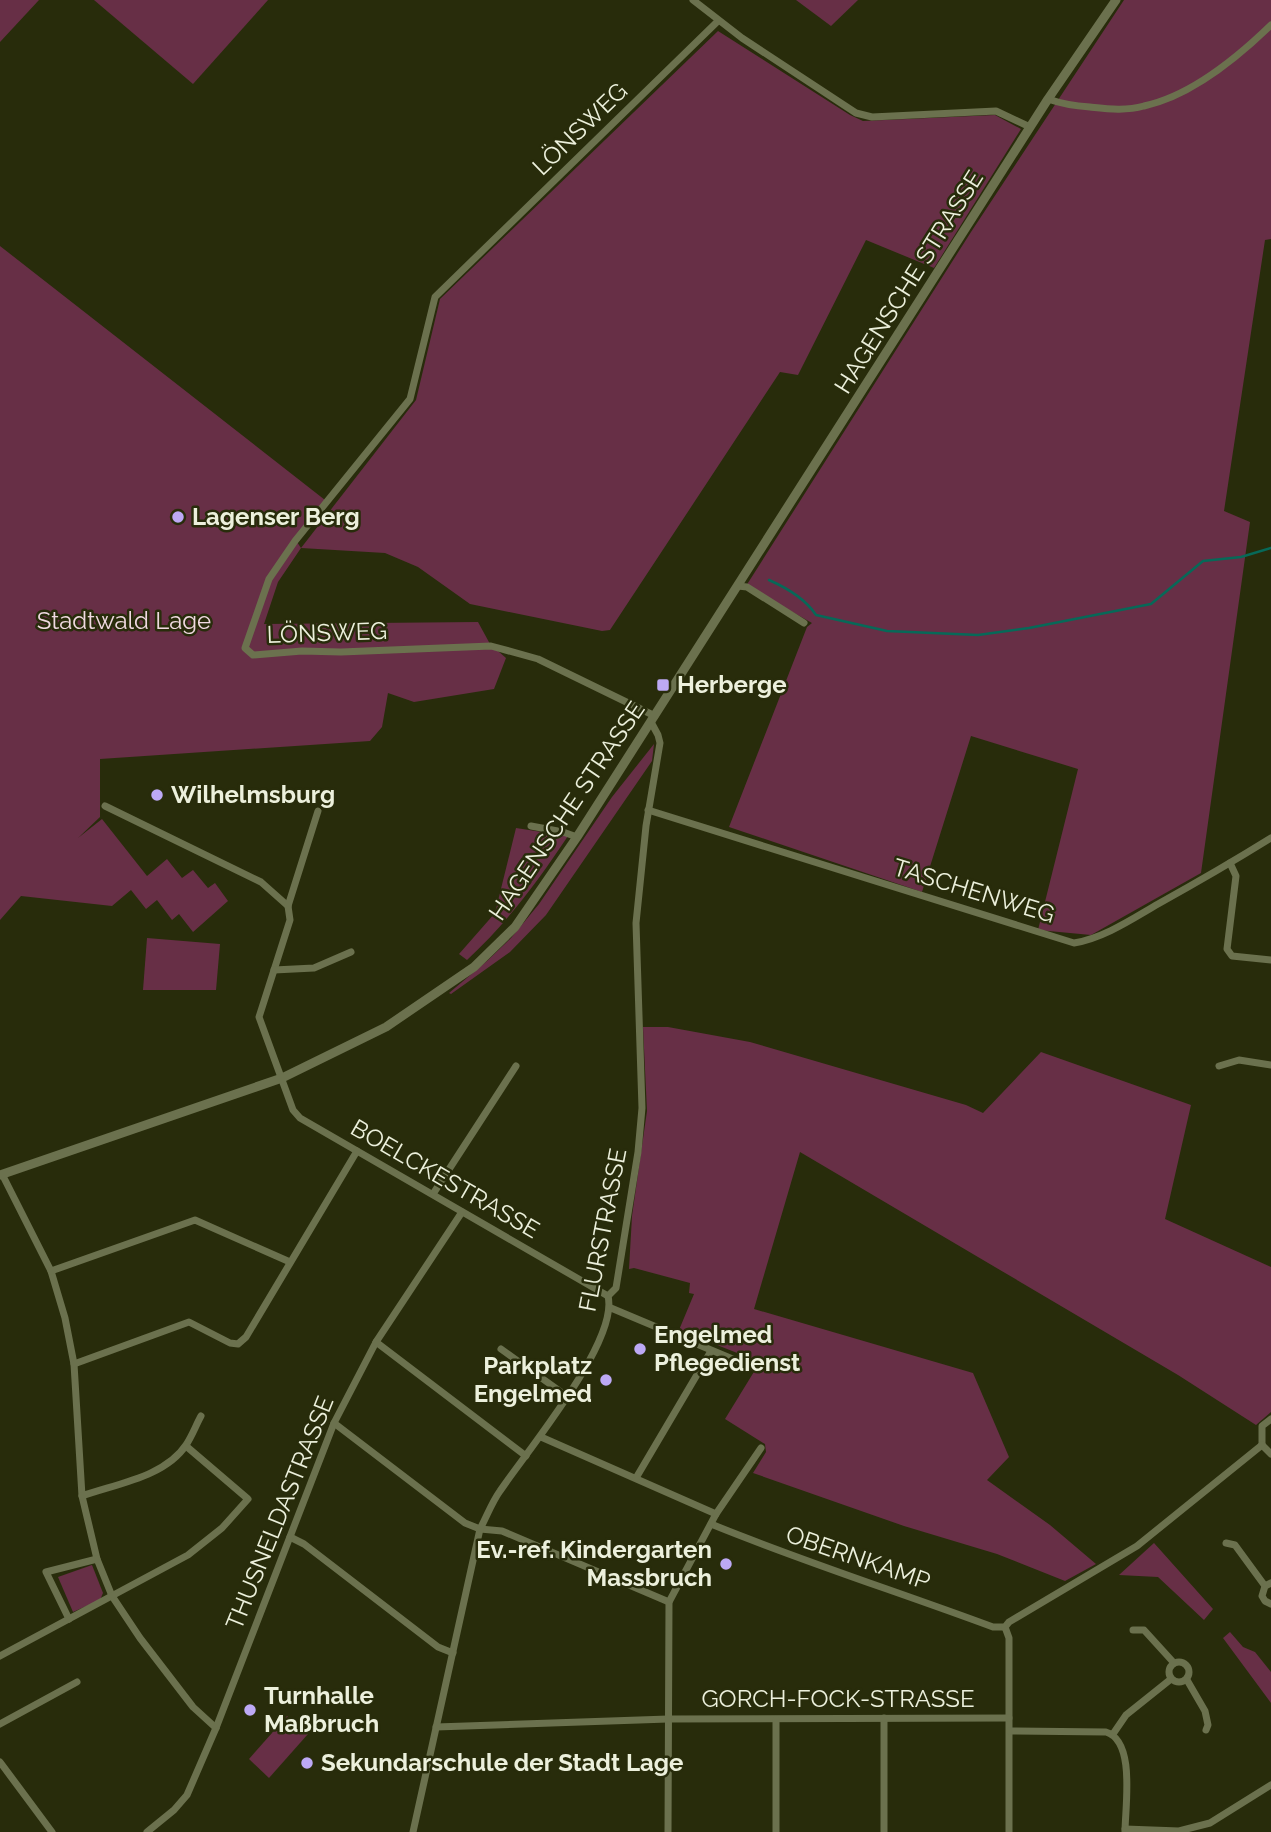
<svg xmlns="http://www.w3.org/2000/svg" width="1271" height="1832" font-family="Raleway,sans-serif">
<style>
.green{fill:#672f46}
.lines{fill:none;stroke-linecap:round;stroke-linejoin:round}
.stream{stroke:#076958;stroke-width:2.5}
.minor{stroke:#6b714e;stroke-width:7}
.tertiary{stroke:#6b714e;stroke-width:9}
.poi-dot{fill:#bda9f5;stroke:#282c0b;stroke-width:2.5}
.labels{text-anchor:middle;stroke-width:5;stroke-linejoin:round;paint-order:stroke}
.street-label{font-size:24px;fill:#ecf0dc;stroke:#282c0b}
.poi-label{font-size:24px;font-weight:bold;fill:#ecf0dc;stroke:#282c0b;text-anchor:start}
.park-label{font-size:24px;fill:#f0d9e1;stroke:#282c0b}
</style>
<rect width="100%" height="100%" fill="#282c0b"/>
<g class="green">
<polygon points="0,0 39,0 0,42"/>
<polygon points="94,0 268,0 193,84"/>
<polygon points="796,0 858,0 831,26"/>
<polygon points="1124,0 1271,0 1271,239 1265,240 1224,511 1250,522 1201,873 1091,935 1038,930 1078,769 971,736 922,892 729,827 807,627 812,623 746,586 971,232"/>
<polygon points="718,31 850,115 863,121 995,115 1021,129 934,268 866,240 798,375 780,372 610,630 602,631 470,604 418,567 385,553 301,548 278,582 264,624 478,622 490,644 506,658 494,689 414,702 388,693 382,727 370,741 100,759 100,817 78,838 102,819 147,876 167,859 182,878 193,870 208,888 215,883 228,901 193,932 179,914 172,920 157,900 146,909 131,890 112,906 21,896 0,920 0,246 325,500 295,539 301,548 416,400 440,299"/>
<polygon points="654,744 652,761 546,915 510,952 451,994 449,993 487,961 511,938 539,904 612,797"/>
<path d="M516,828L568,836C538,881 507,923 467,960L459,954L495,913Z"/>
<polygon points="147,938 220,944 216,990 143,990"/>
<polygon points="643,1027 668,1027 750,1042 966,1105 983,1113 1041,1052 1191,1105 1165,1219 1271,1267 1271,1412 1256,1425 1178,1375 800,1152 754,1309 973,1373 1009,1457 987,1480 1050,1525 1096,1564 1065,1581 997,1554 904,1526 753,1473 766,1452 765,1444 725,1419 760,1362 679,1330 694,1294 689,1293 690,1283 634,1268 629,1269 632,1216 647,1111"/>
<polygon points="1154,1543 1213,1609 1204,1620 1158,1577 1119,1575"/>
<polygon points="92,1565 103,1593 100,1600 73,1612 58,1577"/>
<polygon points="1230,1632 1243,1647 1255,1652 1271,1672 1271,1703 1223,1638"/>
<polygon points="287,1716 308,1734 269,1778 249,1759"/>
</g>
<g class="lines">
<path class="stream" d="M769,580C787,588 805,598 816,615L887,631L978,635L1029,628L1151,604L1203,561L1241,557L1271,548"/>
<g class="minor">
<polyline points="693,0 742,38 856,113 872,117 996,111 1030,127"/>
<path d="M1048,99C1062,104 1075,106 1090,107C1109,109 1126,111 1144,106C1191,96 1237,58 1271,25"/>
<polyline points="738,586 747,587 804,623"/>
<polyline points="655,716 538,659 491,646 341,652 302,651 253,655 245,648 269,579 295,541 410,399 435,297 718,21"/>
<polyline points="105,806 261,882 288,906"/>
<path d="M648,810L1074,943C1104,938 1132,919 1158,904C1196,883 1234,861 1271,838"/>
<polyline points="318,811 288,906 290,920 259,1017 293,1110 300,1118 608,1296"/>
<polyline points="531,826 563,832 577,837"/>
<polyline points="1230,863 1236,876 1227,949 1232,956 1271,960"/>
<polyline points="274,970 314,968 351,952"/>
<polyline points="1219,1066 1239,1060 1271,1065"/>
<polyline points="2,1174 51,1271 65,1318 74,1364 82,1496 97,1559 112,1596 140,1638 193,1707 216,1728"/>
<polyline points="433,1194 516,1066"/>
<polyline points="51,1271 195,1220 290,1262"/>
<polyline points="608,1296 616,1288 638,1152 642,1108 636,923 646,826 660,743 658,735 651,722"/>
<polyline points="611,1308 754,1368"/>
<polyline points="376,1342 526,1456"/>
<polyline points="501,1349 568,1397"/>
<polyline points="74,1364 189,1322 230,1343 238,1344 246,1337 357,1151"/>
<polyline points="334,1423 465,1523 480,1529 502,1531 669,1602"/>
<polyline points="541,1437 716,1514"/>
<polyline points="1262,1445 1262,1426 1271,1419"/>
<polyline points="1262,1445 1271,1454"/>
<polyline points="636,1478 711,1351"/>
<path d="M82,1496C115,1484 165,1477 186,1445C192,1436 196,1425 201,1416"/>
<path d="M711,1524C804,1562 899,1592 993,1627H1005L1009,1622L1137,1546L1262,1445"/>
<polyline points="290,1537 304,1544 438,1647 453,1653"/>
<polyline points="1226,1543 1235,1545 1265,1586"/>
<polyline points="1271,1583 1265,1586 1262,1596 1265,1601 1271,1604"/>
<polyline points="69,1619 46,1572 97,1559"/>
<polyline points="1005,1627 1009,1638 1009,1832"/>
<polyline points="1133,1630 1144,1630 1174,1663"/>
<polyline points="0,1656 188,1555 222,1528 248,1499 186,1446"/>
<circle cx="1179" cy="1672" r="10"/>
<polyline points="1187,1680 1205,1711 1208,1725 1206,1730"/>
<polyline points="884,1718 884,1832"/>
<polyline points="0,1724 77,1682"/>
<polyline points="436,1727 668,1719 1009,1718"/>
<path d="M1010,1731L1106,1732C1136,1741 1125,1807 1125,1832"/>
<polyline points="1113,1734 1126,1715 1171,1679"/>
<polyline points="0,1762 52,1832"/>
<polyline points="1125,1829 1179,1831 1210,1823 1271,1785"/>
<polyline points="147,1832 174,1810 187,1795 216,1728 334,1423 376,1342 462,1212"/>
<path d="M413,1832L480,1529C487,1516 492,1502 500,1491C527,1451 619,1341 608,1296"/>
<polyline points="668,1832 669,1602 716,1514 761,1448"/>
<polyline points="776,1832 776,1720"/>
</g>
<polyline class="tertiary" points="0,1175 282,1078 386,1027 474,967 515,927 577,837 1048,99 1116,0"/>
</g>
<g class="poi-dot">
<circle cx="178" cy="517" r="7"/>
<rect x="656" y="678" width="14" height="14" rx="3.5"/>
<circle cx="157" cy="795" r="7"/>
<circle cx="640" cy="1349" r="7"/>
<circle cx="606" cy="1380" r="7"/>
<circle cx="726" cy="1564" r="7"/>
<circle cx="250" cy="1710" r="7"/>
<circle cx="307" cy="1763" r="7"/>
</g>
<g class="labels">
<g class="street-label">
<text transform="translate(580 129) rotate(-44)" y="8">LÖNSWEG</text>
<text transform="translate(909 282) rotate(-58)" y="8">HAGENSCHE STRASSE</text>
<text transform="translate(327 633) rotate(-2)" y="8">LÖNSWEG</text>
<text transform="translate(567 811) rotate(-56)" y="8">HAGENSCHE STRASSE</text>
<text transform="translate(974 891) rotate(17)" y="8">TASCHENWEG</text>
<text transform="translate(445 1179) rotate(30)" y="8">BOELCKESTRASSE</text>
<text transform="translate(603 1230) rotate(-79)" y="8">FLURSTRASSE</text>
<text transform="translate(280 1513) rotate(-68)" y="8">THUSNELDASTRASSE</text>
<text transform="translate(858 1558) rotate(19)" y="8">OBERNKAMP</text>
<text x="838" y="1707">GORCH-FOCK-STRASSE</text>
</g>
<g class="poi-label">
<text x="192" y="525">Lagenser Berg</text>
<text x="677" y="693">Herberge</text>
<text x="171" y="803">Wilhelmsburg</text>
<text x="654" y="1343">Engelmed<tspan x="654" dy="28">Pflegedienst</tspan></text>
<text x="592" y="1374" text-anchor="end">Parkplatz<tspan x="592" dy="28">Engelmed</tspan></text>
<text x="712" y="1558" text-anchor="end">Ev.-ref. Kindergarten<tspan x="712" dy="28">Massbruch</tspan></text>
<text x="264" y="1704">Turnhalle<tspan x="264" dy="28">Maßbruch</tspan></text>
<text x="321" y="1771">Sekundarschule der Stadt Lage</text>
</g>
<g class="park-label">
<text x="124" y="629">Stadtwald Lage</text>
</g>
</g>
</svg>
